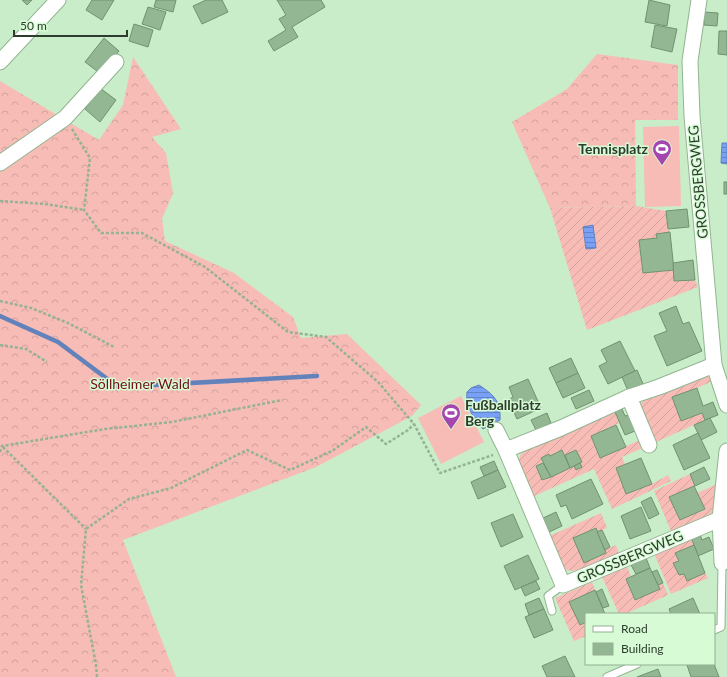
<svg xmlns="http://www.w3.org/2000/svg" width="727" height="677" font-family="Lato,sans-serif">
<style>
.forest{fill:url(#forest-crowns)}
.garden{fill:url(#garden-furrows);fill-rule:evenodd}
.pitch{fill:#f7bcb6}
.water{fill:url(#water-rules);stroke:#6282bb}
.lines{fill:none;stroke-linecap:round;stroke-linejoin:round}
.stream{stroke:#6282bb;stroke-width:4.5}
.building{fill:#94b793;stroke:#70926f}
.service-casing{stroke:#92b591;stroke-width:9}
.minor-casing{stroke:#92b591;stroke-width:17}
.path{stroke:#95b294;stroke-width:2.5;stroke-dasharray:3 2;stroke-linecap:butt}
.service{stroke:#fff;stroke-width:7}
.minor{stroke:#fff;stroke-width:15}
.labels{text-anchor:middle;stroke-width:3;stroke-linejoin:round;paint-order:stroke}
.poi-label{font-size:14px;font-weight:bold;fill:#2e3c2e;stroke:#d6fbd5;text-anchor:end}
.street-label{font-size:14px;fill:#2e3c2e;stroke:#d6fbd5}
.park-label{font-size:14px;fill:#720f16;stroke:#d6fbd5}
</style>
<defs>
<pattern id="forest-crowns" width="20" height="18" patternUnits="userSpaceOnUse"><rect width="20" height="18" fill="#f7bcb6"/><path d="M2 6a3 3 0 1 1 6 0M12 15a3 3 0 1 1 6 0" fill="none" stroke="#d4a29d"/></pattern>
<pattern id="garden-furrows" width="10" height="10" patternUnits="userSpaceOnUse"><rect width="10" height="10" fill="#f7bcb6"/><path d="M-1 1l2-2M0 10L10 0M9 11l2-2" fill="none" stroke="#d4a29d"/></pattern>
<pattern id="water-rules" width="6" height="5" patternUnits="userSpaceOnUse"><rect width="6" height="5" fill="#78a0f7"/><path d="M0 2.5h6" fill="none" stroke="#6384c8"/></pattern>
</defs>
<rect width="100%" height="100%" fill="#c9edc8"/>
<g class="forest">
<polygon points="597,54 678,65 678,120 635,120 636,206 550,208 512,122 567,89"/>
<polygon points="133,57 181,129 152,137 166,153 173,193 162,219 165,241 234,273 293,317 301,338 347,334 421,405 412,416 316,467 123,540 176,677 0,677 0,81 99,140 123,105"/>
</g>
<g class="garden">
<polygon points="636,206 666,211 668,229 670,232 656,234 657,238 639,240 643,273 674,270 674,281 695,280 698,287 587,330 550,208"/>
<polygon points="703,375 709,376 713,381 697,388 681,420 702,413 705,420 654,443 639,409 641,403 645,399"/>
<path d="M615,412L619,423L591,436L600,458L642,439L645,447L622,457L625,464L616,469L626,494L652,484L668,475L671,481L612,509L594,469L532,497L518,461L521,454L528,449ZM562,450L565,455L576,450L582,462L580,463L582,467L576,470L574,466L542,480L536,467L543,463L541,458L549,454L550,456Z"/>
<path d="M690,474L695,486L669,497L680,520L704,510L697,493L715,485C716,497 719,508 709,516L671,531L654,491Z"/>
<path d="M601,513L607,528L597,532L595,528L573,538L584,562L606,553L605,550L616,545L619,554C606,559 572,580 561,566C555,558 552,546 547,537Z"/>
<polygon points="691,537 694,545 675,553 679,561 674,563 679,575 684,574 687,580 705,573 708,578 671,594 654,553"/>
<polygon points="627,567 631,576 626,579 635,600 660,589 658,585 663,583 668,595 625,614 619,614 602,577"/>
<polygon points="592,582 595,590 570,602 580,625 586,622 586,636 574,641 555,598"/>
</g>
<g class="pitch">
<polygon points="679,126 681,206 645,207 643,127"/>
<polygon points="461,396 484,442 441,464 418,418"/>
</g>
<g class="water">
<polygon points="722,143 727,143 727,164 721,163"/>
<polygon points="593,225 596,248 586,249 583,227"/>
<path d="M479,385C494,395 501,401 500,420L483,429C473,417 465,407 467,392L471,388Z"/>
</g>
<g class="lines">
<polyline class="stream" points="0,316 58,342 118,387 317,376"/>
</g>
<g class="building">
<polygon points="22,0 32,0 27,5"/>
<polygon points="92,0 114,0 102,20 86,10"/>
<polygon points="156,0 176,0 173,12 154,7"/>
<polygon points="206,0 222,0 228,12 202,24 193,6"/>
<polygon points="277,0 321,0 325,7 292,27 298,37 274,51 268,41 286,30 279,19 286,15"/>
<polygon points="649,0 670,5 667,26 645,22"/>
<polygon points="148,7 166,12 160,30 142,24"/>
<polygon points="704,12 718,13 717,26 704,25"/>
<polygon points="134,24 153,30 148,47 129,41"/>
<polygon points="655,25 677,29 672,52 651,47"/>
<polygon points="719,31 727,31 727,55 718,54"/>
<polygon points="104,38 119,51 101,74 85,62"/>
<polygon points="100,88 116,100 100,122 85,109"/>
<rect x="724" y="182" width="3" height="12"/>
<polygon points="687,209 689,227 668,229 666,211"/>
<polygon points="670,232 674,270 643,273 639,240 657,238 656,234"/>
<polygon points="693,260 695,280 674,281 673,263"/>
<polygon points="676,306 683,324 689,322 702,351 667,366 654,336 667,331 659,313"/>
<polygon points="620,341 635,371 608,384 599,366 607,362 601,350"/>
<polygon points="571,358 578,373 556,383 549,368"/>
<polygon points="637,370 644,386 629,393 622,377"/>
<polygon points="578,373 585,388 563,398 556,383"/>
<polygon points="528,379 541,408 517,419 508,400 513,397 509,387"/>
<polygon points="697,388 703,406 713,402 718,415 705,420 702,413 681,421 672,397"/>
<polygon points="589,390 594,401 576,409 571,398"/>
<polygon points="622,409 625,416 629,415 635,431 625,435 615,412"/>
<polygon points="547,413 551,423 536,430 531,420"/>
<polygon points="710,418 717,432 701,440 694,425"/>
<polygon points="616,425 626,447 600,458 591,436"/>
<polygon points="698,433 710,458 684,470 673,445"/>
<polygon points="562,450 570,468 551,477 541,458 549,454 550,456"/>
<polygon points="576,450 582,462 570,468 565,455"/>
<polygon points="641,458 652,484 626,494 616,468"/>
<polygon points="494,461 498,470 484,476 480,467"/>
<polygon points="543,463 551,477 542,480 536,466"/>
<polygon points="580,463 582,467 576,470 574,466"/>
<polygon points="704,467 710,479 695,486 690,474"/>
<polygon points="498,470 506,487 478,499 471,482"/>
<polygon points="591,479 603,504 572,519 566,505 561,507 556,495"/>
<polygon points="694,486 705,509 680,520 669,497"/>
<polygon points="651,497 659,514 649,519 641,502"/>
<polygon points="641,507 651,531 630,539 621,516"/>
<polygon points="556,512 562,526 547,533 541,519"/>
<polygon points="513,514 523,537 501,547 491,523"/>
<polygon points="596,528 606,553 584,563 573,538"/>
<polygon points="602,530 610,547 605,550 597,532"/>
<polygon points="700,534 702,540 709,537 714,549 698,556 691,537"/>
<polygon points="694,545 705,573 687,581 684,574 679,575 673,563 679,561 675,553"/>
<polygon points="528,555 539,579 515,590 504,566"/>
<polygon points="646,558 650,568 636,574 631,565"/>
<polygon points="650,568 660,589 635,600 626,579"/>
<polygon points="657,570 663,583 658,585 652,572"/>
<polygon points="536,581 540,589 525,596 521,587"/>
<polygon points="602,589 609,606 603,608 596,592"/>
<polygon points="595,590 605,614 586,614 586,622 580,625 569,602"/>
<polygon points="539,598 544,609 529,615 525,604"/>
<polygon points="693,598 700,614 671,614 669,609"/>
<polygon points="544,609 553,630 534,638 525,617"/>
<polygon points="565,656 575,677 547,677 542,666"/>
<polygon points="688,664 714,664 719,677 691,677 687,665"/>
<polygon points="658,669 661,677 637,677"/>
</g>
<g class="lines">
<g class="service-casing">
<g id="service">
<polyline points="552,611 548,596 563,585"/>
<polyline points="714,630 721,627 722,563"/>
<polyline points="607,677 637,664"/>
</g>
</g>
<g class="minor-casing">
<g id="minor">
<polyline points="699,0 690,61 692,116 714,365 727,405"/>
<polyline points="0,62 58,0"/>
<polyline points="0,163 65,118 116,62"/>
<polyline points="714,365 659,387 629,397 561,428 506,450 563,585 720,519 727,451"/>
<polyline points="629,397 649,445"/>
<polyline points="496,430 506,450"/>
<polyline points="720,519 722,563"/>
</g>
</g>
<g class="path">
<polyline points="72,129 90,158 84,210 101,233 142,233 205,267 288,332 326,337 378,382 414,424 440,473 493,455"/>
<polyline points="0,201 45,204 84,210"/>
<polyline points="0,301 31,308 68,323 114,347"/>
<polyline points="0,345 26,349 47,362"/>
<polyline points="3,447 86,529"/>
<polyline points="0,452 2,446 105,429 172,422 282,400"/>
<polyline points="97,677 96,665 81,585 86,529 129,499 171,488 247,450 290,470 332,451 366,427 386,444 408,430 414,424"/>
</g>
<use href="#service" class="service"/>
<use href="#minor" class="minor"/>
</g>
<defs>
<g id="stadium-pin" transform="scale(1)"><path d="M0 17L-7.5 6A9.5 9.5 0 1 1 7.5 6Z" fill="#a546ae" stroke="#d6fbd5"/><path d="M0-5a6.5 5 0 1 0 0 10a6.5 5 0 1 0 0-10ZM-3.5-1.8h7v3.6h-7Z" fill="#fff"/></g>
</defs>
<g fill-rule="evenodd">
<use href="#stadium-pin" x="662" y="149"/>
<use href="#stadium-pin" x="451" y="413"/>
</g>
<g class="labels">
<g class="poi-label">
<text x="648" y="154">Tennisplatz</text>
<text x="465" y="410" text-anchor="start">Fußballplatz<tspan x="465" dy="16">Berg</tspan></text>
</g>
<g class="street-label">
<text transform="translate(698 182) rotate(-95)" y="5">GROSSBERGWEG</text>
<text transform="translate(630 557) rotate(-23)" y="5">GROSSBERGWEG</text>
</g>
<g class="park-label">
<text x="140" y="389">Söllheimer Wald</text>
</g>
</g>
<rect x="585" y="613" width="130" height="52" fill="#d6fbd5" stroke="#93af92"/>
<rect x="593" y="626" width="20" height="6" fill="#ffffff" stroke="#93af92"/>
<text x="621" y="633" font-size="12" fill="#2e3c2e">Road</text>
<rect x="593" y="643" width="20" height="12" fill="#94b793" stroke="#93af92"/>
<text x="621" y="653" font-size="12" fill="#2e3c2e">Building</text>
<path d="M14 30v6h113v-6" fill="none" stroke="#2e3c2e" stroke-width="2"/>
<text x="20" y="30" font-size="12" fill="#2e3c2e" stroke="#d6fbd5" stroke-width="3" paint-order="stroke">50 m</text>
</svg>
